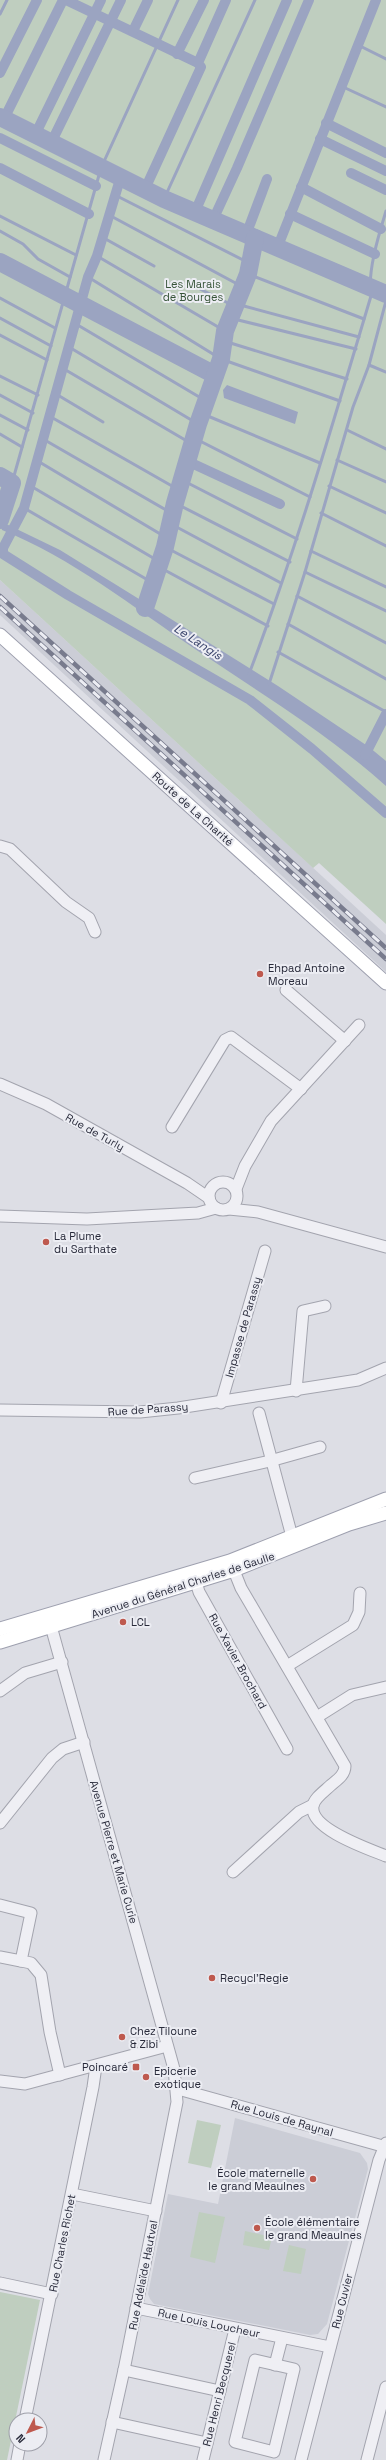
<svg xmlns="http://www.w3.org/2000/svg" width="386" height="2460" font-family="'Space Grotesk',sans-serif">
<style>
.built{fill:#cbcdd6}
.green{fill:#bfcebf}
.water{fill:#9ba4c1}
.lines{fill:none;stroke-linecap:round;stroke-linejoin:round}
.stream{stroke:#9ba4c1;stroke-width:3}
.canal{stroke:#9ba4c1;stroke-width:10}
.river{stroke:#9ba4c1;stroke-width:18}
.minor-casing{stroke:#a3a4ae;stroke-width:13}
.major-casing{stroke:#9ea0af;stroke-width:15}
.minor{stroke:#efeff4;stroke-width:11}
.major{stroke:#fff;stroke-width:13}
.rail-casing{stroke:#787b8d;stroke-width:4.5}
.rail{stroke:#ecedf3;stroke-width:3;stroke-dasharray:9;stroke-linecap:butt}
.poi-dot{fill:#be594e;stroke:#ecedf3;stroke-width:1.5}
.labels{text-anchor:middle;stroke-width:4;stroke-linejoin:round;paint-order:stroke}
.park-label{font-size:11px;fill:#375439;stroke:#ecedf3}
.street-label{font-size:11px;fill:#282a3a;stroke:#ecedf3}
.poi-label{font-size:11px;fill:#282a3a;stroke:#ecedf3;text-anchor:start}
.water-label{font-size:12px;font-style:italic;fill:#374169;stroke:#ecedf3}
</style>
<rect width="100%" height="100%" fill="#dddee5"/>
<g class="built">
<polygon points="0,580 386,935 386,972 0,615"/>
<polygon points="235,2118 360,2153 367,2163 368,2169 327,2324 318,2334 310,2335 154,2304 150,2299 148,2294 168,2194 218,2204"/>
</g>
<g class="green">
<polygon points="0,0 386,0 386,924 319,863 313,868 0,580"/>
<polygon points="197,2120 221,2125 211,2168 188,2163"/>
<polygon points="199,2212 225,2217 215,2263 190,2257"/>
<polygon points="245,2231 272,2237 269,2250 243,2245"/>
<polygon points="289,2245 306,2249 301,2274 283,2271"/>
<polygon points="0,2292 40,2300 7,2460 0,2460"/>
</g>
<g class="water">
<polygon points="227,385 298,412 295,424 224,398 223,390"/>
<path d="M0,521L60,550L139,599L278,686L369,747L386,761V786C327,733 260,693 195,649C133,607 72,558 2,530Z"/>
</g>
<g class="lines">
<g class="stream">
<polyline points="0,14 7,0"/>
<polyline points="358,45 386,59"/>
<polyline points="341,86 386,107"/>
<polyline points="115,195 249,263"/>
<polyline points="164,199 255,0"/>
<polyline points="109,215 241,286"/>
<polyline points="0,216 76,255"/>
<polyline points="0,231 23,244 38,259 70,277"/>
<polyline points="102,237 154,266"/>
<polyline points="97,256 225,331"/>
<polyline points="248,274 364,319"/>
<polyline points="88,277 221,359 340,401"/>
<polyline points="196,287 234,306 244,306 359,337"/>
<polyline points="0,298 55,328"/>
<polyline points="0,318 51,346"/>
<polyline points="230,318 356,349"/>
<polyline points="76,324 206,401"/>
<polyline points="0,335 47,360"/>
<polyline points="224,341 347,379"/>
<polyline points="69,347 198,424"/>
<polyline points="369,365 386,372"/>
<polyline points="64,369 192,444"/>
<polyline points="0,376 38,395"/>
<polyline points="56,394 103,422"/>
<polyline points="0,395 33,413"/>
<polyline points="203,414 320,463"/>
<polyline points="0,415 28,430"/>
<polyline points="51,417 179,490"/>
<polyline points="347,430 386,449"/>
<polyline points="0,434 22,447"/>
<polyline points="194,438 310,497"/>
<polyline points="43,439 173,514"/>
<polyline points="36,460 167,538"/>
<polyline points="337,460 386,482"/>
<polyline points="182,480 297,539"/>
<polyline points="12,483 101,168 178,0"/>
<polyline points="29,485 160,562"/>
<polyline points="329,486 386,513"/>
<polyline points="175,503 290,562"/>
<polyline points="24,508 153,583"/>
<polyline points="321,513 386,546"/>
<polyline points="171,524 281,583"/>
<polyline points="165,547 274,604"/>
<polyline points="311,551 386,587"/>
<polyline points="159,567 268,626"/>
<polyline points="305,572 386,611"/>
<polyline points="297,596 386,643"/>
<polyline points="288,624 386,679"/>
<polyline points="278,652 386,712"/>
<path d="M249,674C296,550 333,423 371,296C367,272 379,234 386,211"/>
<polyline points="269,684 305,572 353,407 369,365 386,301"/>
</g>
<g class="canal">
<polyline points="66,0 198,63"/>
<polyline points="133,31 148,0"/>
<polyline points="177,54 204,0"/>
<polyline points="0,73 37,0"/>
<polyline points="4,119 63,0"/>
<polyline points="326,123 386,153"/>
<polyline points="36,133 101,0"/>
<polyline points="0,138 96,186"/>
<polyline points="320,139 386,171"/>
<polyline points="52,141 121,0"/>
<polyline points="0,168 89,214"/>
<polyline points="351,173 386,190"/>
<polyline points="121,176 97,256 88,277 24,508 3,548 3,554 68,595 250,700 312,749 386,813"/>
<polyline points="301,187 381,229"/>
<polyline points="145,189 201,67 198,63 226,0"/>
<polyline points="195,212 287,0"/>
<polyline points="290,214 375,254"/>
<polyline points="213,220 237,168 309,0"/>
<polyline points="246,235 267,179"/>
<polyline points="278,246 376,0"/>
<polyline points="187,461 280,504"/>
<polyline points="365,755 386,714"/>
</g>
<g class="river">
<polyline points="0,117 164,199 386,294"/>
<polyline points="0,262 215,375"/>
<polyline points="0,476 12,483 0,520"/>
<polyline points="145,608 165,547 175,503 198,424 221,359 225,331 248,274 255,238"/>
</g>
<g class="minor-casing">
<g id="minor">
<polyline points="0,846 10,849 66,902 89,918 95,932"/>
<polyline points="286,990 345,1041"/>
<polyline points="0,1084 46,1104 187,1183 209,1198"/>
<polyline points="172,1127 225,1040 231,1037 301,1089"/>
<circle cx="223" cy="1196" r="14"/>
<polyline points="236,1189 245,1166 271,1121 359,1025"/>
<polyline points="229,1209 258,1212 386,1247"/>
<polyline points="0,1216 87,1219 198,1213 216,1208"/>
<polyline points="296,1391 303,1311 325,1306"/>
<polyline points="221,1403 265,1251"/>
<polyline points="0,1410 140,1412 178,1408 358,1380 386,1368"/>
<polyline points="259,1413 294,1544"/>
<polyline points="195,1478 270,1461 320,1447"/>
<path d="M231,1563L241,1588L345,1766C345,1775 337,1780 331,1785C325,1791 314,1798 313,1806C309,1829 369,1849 386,1856"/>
<polyline points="194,1575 199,1592 287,1749"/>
<polyline points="49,1619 174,2069 177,2102 124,2370 104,2460"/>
<polyline points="287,1666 353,1625 359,1612 360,1593"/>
<polyline points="0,1691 25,1673 62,1662"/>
<polyline points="317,1717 352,1695 386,1687"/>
<polyline points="0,1823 52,1758 63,1749 84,1742"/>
<polyline points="233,1872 299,1812 313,1805"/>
<polyline points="0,1905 31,1913 21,1961 31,1963 41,1975 50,2032 60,2075"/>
<polyline points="0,1957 21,1961"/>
<polyline points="0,2081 25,2084 167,2046"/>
<polyline points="178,2089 386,2147"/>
<polyline points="72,2194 156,2211"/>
<polyline points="0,2283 52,2294"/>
<polyline points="136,2308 330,2347"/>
<polygon points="255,2360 294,2369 274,2452 235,2442"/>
<polyline points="275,2365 282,2338"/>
<polyline points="124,2370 220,2391"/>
<polyline points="25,2420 93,2087 96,2066"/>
<polyline points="112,2422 207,2443"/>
<polyline points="17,2460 20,2444"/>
<polyline points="203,2460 235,2329"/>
<polyline points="301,2460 379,2160 386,2143"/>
<polyline points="367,2460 386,2387"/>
</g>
</g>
<g class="major-casing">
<g id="major">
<polyline points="0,635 386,983"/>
<polyline points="0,1629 230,1561 386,1499"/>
<polyline points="0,1642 234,1570 349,1524 386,1513"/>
</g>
</g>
<use href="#minor" class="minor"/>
<use href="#major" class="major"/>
<g class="rail-casing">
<g id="rail">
<polyline points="0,596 386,948"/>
<polyline points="0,607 386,959"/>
</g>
</g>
<use href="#rail" class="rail"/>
</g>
<g class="poi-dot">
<circle cx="260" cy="974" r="4"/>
<circle cx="46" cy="1242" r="4"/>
<circle cx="123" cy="1622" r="4"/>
<circle cx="212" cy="1978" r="4"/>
<circle cx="122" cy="2037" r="4"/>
<rect x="132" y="2063" width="8" height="8" rx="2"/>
<circle cx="146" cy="2077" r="4"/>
<circle cx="313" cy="2179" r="4"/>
<circle cx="257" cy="2228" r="4"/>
</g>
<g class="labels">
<g class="park-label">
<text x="193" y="288">Les Marais<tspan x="193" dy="13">de Bourges</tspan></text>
</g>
<g class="street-label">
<text transform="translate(193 809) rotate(42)" y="4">Route de La Charité</text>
<text transform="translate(95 1132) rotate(29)" y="4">Rue de Turly</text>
<text transform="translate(243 1327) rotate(-74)" y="4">Impasse de Parassy</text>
<text transform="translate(148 1409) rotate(-4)" y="4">Rue de Parassy</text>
<text transform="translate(183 1585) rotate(-18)" y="4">Avenue du Général Charles de Gaulle</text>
<text transform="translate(238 1661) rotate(61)" y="4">Rue Xavier Brochard</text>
<text transform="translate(114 1852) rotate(74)" y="4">Avenue Pierre et Marie Curie</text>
<text transform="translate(282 2118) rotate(16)" y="4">Rue Louis de Raynal</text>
<text transform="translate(62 2243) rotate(-79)" y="4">Rue Charles Richet</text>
<text transform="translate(143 2275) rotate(-79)" y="4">Rue Adélaïde Hautval</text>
<text transform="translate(342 2301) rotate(-76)" y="4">Rue Cuvier</text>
<text transform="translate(209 2323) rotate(12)" y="4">Rue Louis Loucheur</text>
<text transform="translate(219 2394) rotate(-76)" y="4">Rue Henri Becquerel</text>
</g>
<g class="poi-label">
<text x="268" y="972">Ehpad Antoine<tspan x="268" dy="13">Moreau</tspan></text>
<text x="54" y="1240">La Plume<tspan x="54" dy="13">du Sarthate</tspan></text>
<text x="131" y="1626">LCL</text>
<text x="220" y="1982">Recycl'Regie</text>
<text x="130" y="2035">Chez Tiloune<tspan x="130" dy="13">&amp; Zibi</tspan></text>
<text x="128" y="2071" text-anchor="end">Poincaré</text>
<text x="154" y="2075">Epicerie<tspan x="154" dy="13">exotique</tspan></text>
<text x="305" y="2177" text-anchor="end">École maternelle<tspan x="305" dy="13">le grand Meaulnes</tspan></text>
<text x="265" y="2226">École élémentaire<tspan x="265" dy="13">le grand Meaulnes</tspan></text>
</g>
<g class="water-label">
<text transform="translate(198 642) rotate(33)" y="4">Le Langis</text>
</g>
</g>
<g transform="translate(28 2432) rotate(228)"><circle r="19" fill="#ecedf3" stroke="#9e9fa9"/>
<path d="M0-3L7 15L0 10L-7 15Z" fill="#be594e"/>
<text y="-6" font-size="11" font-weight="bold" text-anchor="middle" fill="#282a3a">N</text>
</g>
</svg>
